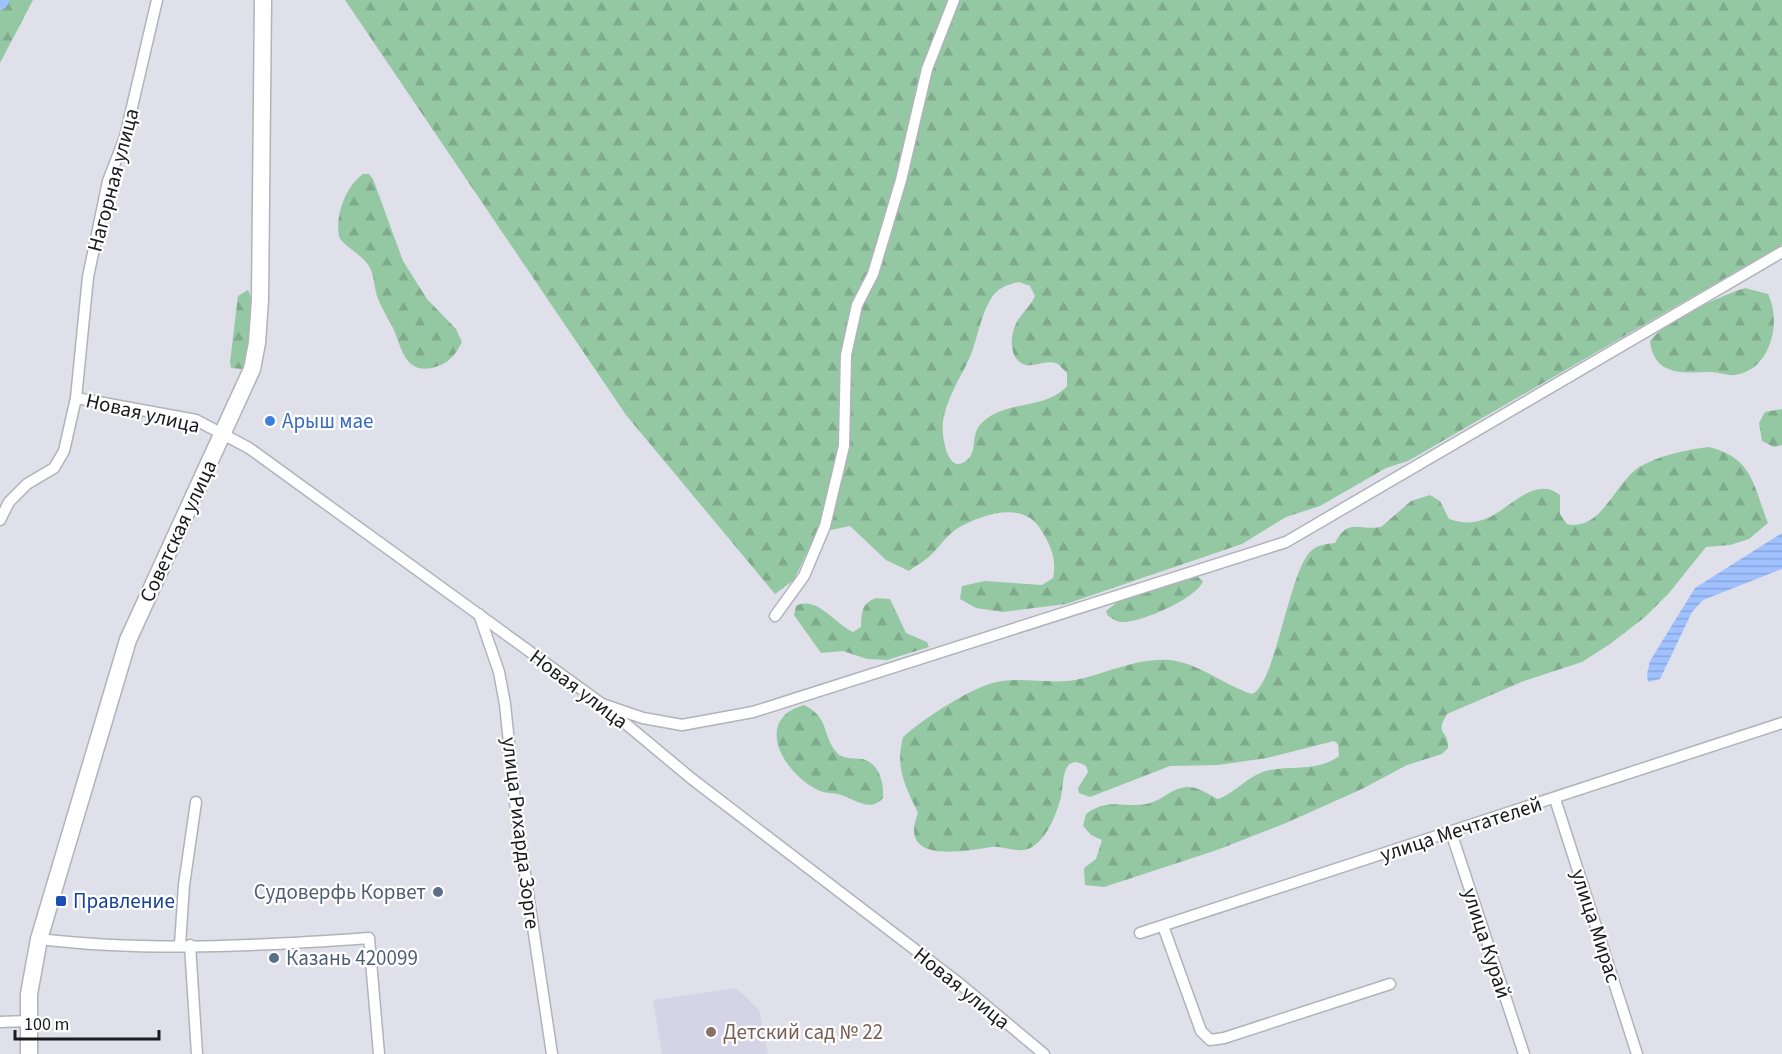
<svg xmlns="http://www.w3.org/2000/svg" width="1782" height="1054" font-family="'Source Sans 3',sans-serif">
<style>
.built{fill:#d5d4e7}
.forest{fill:url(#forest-firs);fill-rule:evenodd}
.water{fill:url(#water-rules)}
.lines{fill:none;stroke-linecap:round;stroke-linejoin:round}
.river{stroke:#a0c1ff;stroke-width:16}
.street-casing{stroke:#b2b2bc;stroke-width:13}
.primary-casing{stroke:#b2b2bc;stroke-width:19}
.street{stroke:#fff;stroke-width:10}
.primary{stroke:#fff;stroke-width:16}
.shop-dot{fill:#3f7fe0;stroke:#fff;stroke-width:2}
.service-dot{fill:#5c6f8a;stroke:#fff;stroke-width:2}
.transit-dot{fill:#1a4fb4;stroke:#fff;stroke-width:2}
.education-dot{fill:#8d6e63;stroke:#fff;stroke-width:2}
.labels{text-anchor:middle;stroke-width:4.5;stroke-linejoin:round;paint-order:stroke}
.street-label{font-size:21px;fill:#1b1a1e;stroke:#fff}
.shop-label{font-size:21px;fill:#366cbe;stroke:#fff;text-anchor:start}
.service-label{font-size:21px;fill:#4e5e75;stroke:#fff;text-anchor:end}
.transit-label{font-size:21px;fill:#164399;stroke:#fff;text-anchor:start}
.education-label{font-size:21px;fill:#785e54;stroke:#fff;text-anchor:start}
</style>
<defs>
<pattern id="forest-firs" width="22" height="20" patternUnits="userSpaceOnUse" patternTransform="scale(1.5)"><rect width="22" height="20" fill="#94c8a3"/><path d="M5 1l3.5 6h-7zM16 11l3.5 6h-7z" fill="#7fab8c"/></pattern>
<pattern id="water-rules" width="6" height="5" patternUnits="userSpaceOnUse" patternTransform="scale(1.5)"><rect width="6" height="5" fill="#a0c1ff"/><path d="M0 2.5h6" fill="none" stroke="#89a5da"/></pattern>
</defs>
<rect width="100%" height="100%" fill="#e0e0eb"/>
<polygon class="built" points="736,988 759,1010 768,1054 662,1054 653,1000"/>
<g class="forest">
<polygon points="0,0 33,0 0,63"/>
<path d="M345,0H1782V245L1408,461L1386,468L1320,506L1286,517L1242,544L1066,604L1003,612L976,608L960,599L962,586L985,581L1042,585L1053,578C1057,561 1051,545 1041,530C1023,500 983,514 958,528C948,534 940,546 932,554C925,561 917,565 909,571L886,560L850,526L821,532L810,546L794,580L775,594L626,415ZM1019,282L1030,286L1035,296C1031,305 1024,311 1018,320C1010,332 1007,360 1026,365C1036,367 1047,359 1058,364L1067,373V386C1045,411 1001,399 979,426C972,435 976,448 970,457C948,481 941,436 943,421C947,397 960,379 970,357C978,337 980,316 992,297C998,288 1008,284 1019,282Z"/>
<path d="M363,174H369L373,179L403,261L427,299L456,329L462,342C455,356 448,364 432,368C404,374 401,345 393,328C388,318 382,309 378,299C374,289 375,278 370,268C364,255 341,245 339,236C335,215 346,186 363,174Z"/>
<path d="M1745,288L1768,294C1782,322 1771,370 1735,375C1726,376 1716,371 1707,372C1680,373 1655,375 1650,342C1659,324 1724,294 1745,288Z"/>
<path d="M248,290C257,303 249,354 242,369L231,368L230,362L238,296Z"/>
<polygon points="1782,409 1782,445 1774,447 1762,441 1759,423 1765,412"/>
<path d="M1709,447C1753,458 1753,485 1768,523L1749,539L1730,545L1706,547L1669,593L1645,617L1610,644L1582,662L1524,681L1447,714C1434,735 1449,730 1448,748L1442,754L1407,765L1362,789L1286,823L1217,850L1104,887L1085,885L1084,868L1096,859L1102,840L1091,835L1083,826L1086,814C1110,795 1129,811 1153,802C1166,797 1173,788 1187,787C1197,786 1209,795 1218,799C1236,793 1247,776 1266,771C1290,765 1319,772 1339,756L1338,744L1334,741L1267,758L1218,765L1170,766L1090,797L1079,793L1078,788L1088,772L1086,766C1061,751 1064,785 1061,797C1056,815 1048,837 1032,847C1019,855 1004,845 991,847C964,851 897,865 918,813C905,785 895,769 903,737C923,719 975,684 1002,681C1026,678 1051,684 1075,680C1106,674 1135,658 1169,660C1200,663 1223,685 1252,694C1275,685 1288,578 1309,553C1316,545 1325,544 1335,543C1348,517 1359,531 1381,527L1411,501L1430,495L1440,501L1449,519C1462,523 1472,524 1485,519C1507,512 1534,474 1560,495V514L1567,524C1602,532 1615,481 1641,466C1659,456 1688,449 1709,447Z"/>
<path d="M1198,577L1203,581C1198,598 1138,624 1121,622C1117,622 1112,618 1108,616L1106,611L1121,599Z"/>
<path d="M876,598L890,599L906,633L927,642L929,647L887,660L867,659L843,651L821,653L794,615L796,606C817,595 836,625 853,632L861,627C862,612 861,604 876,598Z"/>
<path d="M804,705C831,718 821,737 839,755C847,759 854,758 862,759C880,763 884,784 883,798C870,813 855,799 841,795C833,792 825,794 818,790C784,774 752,720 804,705Z"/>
</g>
<polygon class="water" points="1782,533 1782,569 1703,600 1692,612 1660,679 1648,682 1647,674 1650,661 1695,588"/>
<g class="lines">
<polyline class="river" points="0,2 1,0"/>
<g class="street-casing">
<g id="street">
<polyline points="76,398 196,420 249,448 602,704 692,779 960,984 1044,1054"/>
<polyline points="0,520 9,502 27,484 54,468 64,451 76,398 88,277 108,181 125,137 157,0"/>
<polyline points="479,614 499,672 505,704 517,820 552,1054"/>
<polyline points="775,616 804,576 825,526 844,446 846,355 857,305 873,274 901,180 927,69 954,0"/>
<polyline points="602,704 643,718 682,725 753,712 1286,542 1782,252"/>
<polyline points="1555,799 1637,1054"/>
<polyline points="1451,832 1524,1054"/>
<polyline points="1163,926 1201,1031 1210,1040 1224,1038 1390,984"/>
<polyline points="1140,933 1782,723"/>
<path d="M39,939C148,952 259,946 369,938L379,1054"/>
<polyline points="180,945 184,885 196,802"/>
<polyline points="190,945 197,1054"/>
<polyline points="0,1022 28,1021"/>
</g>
</g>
<g class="primary-casing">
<polyline id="primary" points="29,1054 29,994 39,939 128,640 252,369 257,343 260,300 263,0"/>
</g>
<use href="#street" class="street"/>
<use href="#primary" class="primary"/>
</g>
<circle class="shop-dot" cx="270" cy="421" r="6"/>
<g class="service-dot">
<circle cx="438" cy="892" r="6"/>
<circle cx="274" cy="958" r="6"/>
</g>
<rect class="transit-dot" x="55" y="895" width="12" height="12" rx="3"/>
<circle class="education-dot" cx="711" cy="1032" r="6"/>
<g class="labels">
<g class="street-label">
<text transform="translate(113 180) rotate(-75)" y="7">Нагорная улица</text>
<text transform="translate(143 413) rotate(13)" y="7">Новая улица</text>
<text transform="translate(178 531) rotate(-65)" y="7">Советская улица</text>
<text transform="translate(579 689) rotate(37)" y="7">Новая улица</text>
<text transform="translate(1461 829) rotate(-18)" y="7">улица Мечтателей</text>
<text transform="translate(521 833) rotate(83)" y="7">улица Рихарда Зорге</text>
<text transform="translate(1596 926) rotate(72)" y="7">улица Мирас</text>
<text transform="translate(1487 943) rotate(72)" y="7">улица Курай</text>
<text transform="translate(962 988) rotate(39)" y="7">Новая улица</text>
</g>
<g class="shop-label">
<text x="282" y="428">Арыш мае</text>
</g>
<g class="service-label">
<text x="426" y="899">Судоверфь Корвет</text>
<text x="286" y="965" text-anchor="start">Казань 420099</text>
</g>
<g class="transit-label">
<text x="73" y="908">Правление</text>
</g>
<g class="education-label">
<text x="723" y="1039">Детский сад № 22</text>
</g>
</g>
<path d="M15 1030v9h144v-9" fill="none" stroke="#1b1a1e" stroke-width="3"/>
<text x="24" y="1030" font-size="18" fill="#1b1a1e" stroke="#ffffff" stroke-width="4.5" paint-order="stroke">100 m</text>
</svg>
